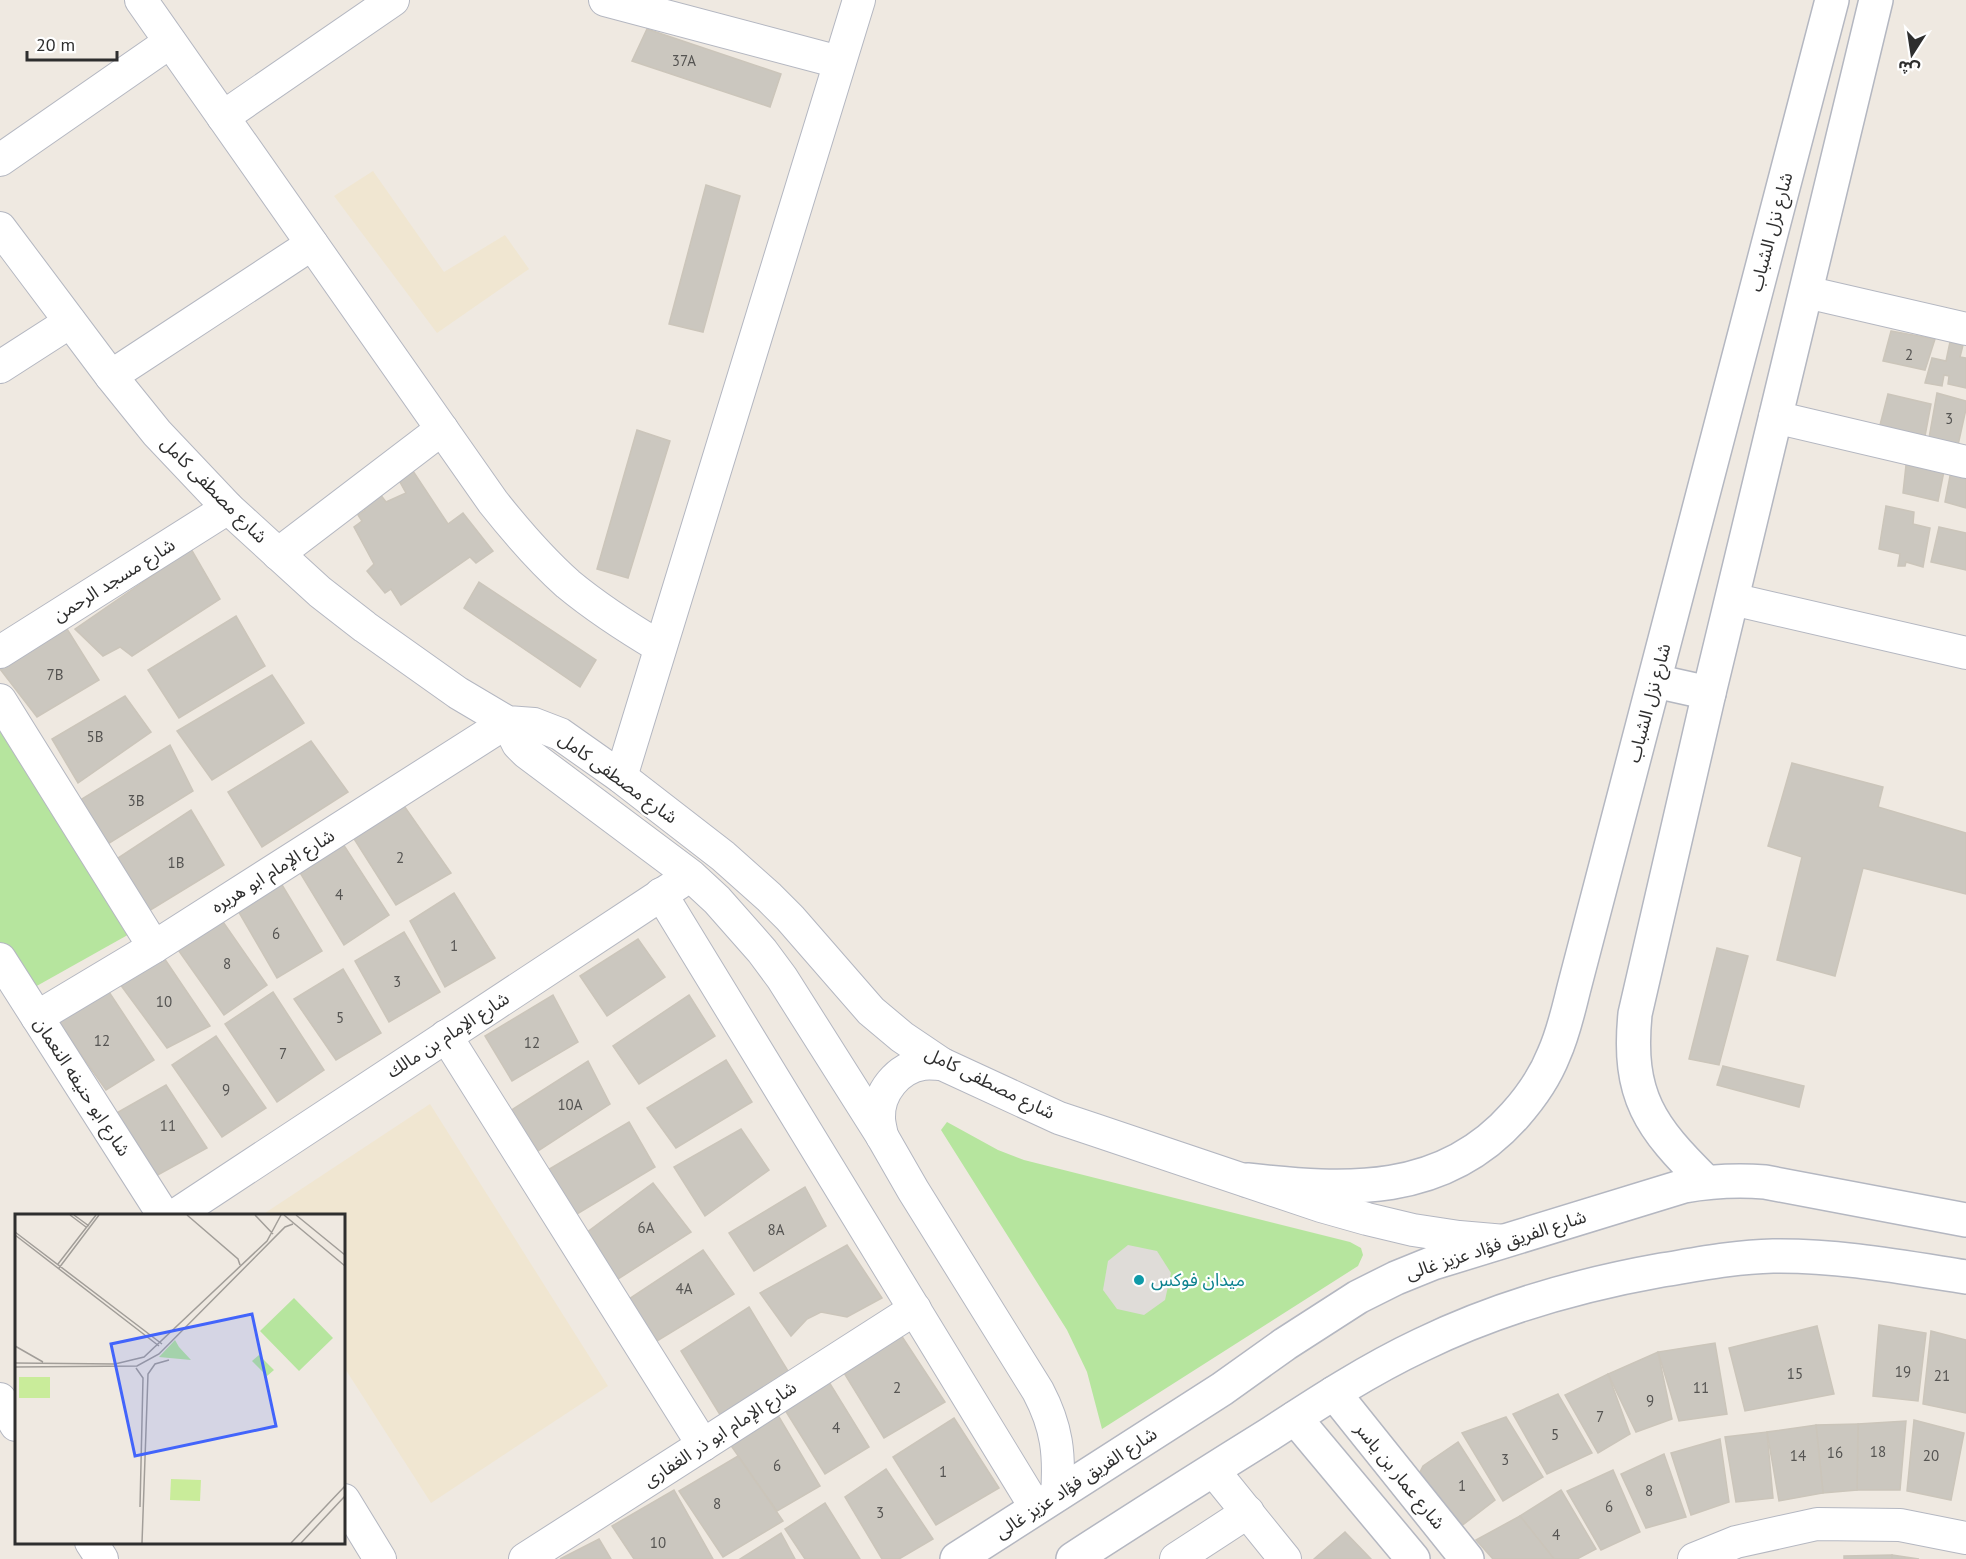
<svg xmlns="http://www.w3.org/2000/svg" width="1966" height="1559" font-family="'PT Sans','Noto Sans Arabic',sans-serif">
<style>
.education{fill:#f0e6d1}
.green{fill:#b6e59e}
.plaza{fill:#dfdcd8}
.building{fill:#cbc7bf;stroke:#cbc5ba;stroke-width:1.5}
.lines{fill:none;stroke-linecap:round;stroke-linejoin:round}
.street-casing{stroke:#b4b7c1;stroke-width:34}
.secondary-casing{stroke:#b4b7c1;stroke-width:36}
.street{stroke:#fff;stroke-width:32}
.secondary{stroke:#fff;stroke-width:33}
.culture-dot{fill:#0f9aa8;stroke:#fff;stroke-width:2}
.labels{text-anchor:middle;stroke-width:4.5;stroke-linejoin:round;paint-order:stroke}
.number-label{font-size:15px;fill:#555452}
.street-label{font-size:18px;fill:#2e2e2e;stroke:#fff}
.culture-label{font-size:18px;fill:#0d838f;stroke:#fff;text-anchor:start}
.inset-road{fill:none;stroke:#a29e99;stroke-width:1.5}
.view{fill:#4264fb;fill-opacity:0.15;stroke:#4264fb;stroke-width:3}
.inset-edge{fill:none;stroke:#2e2e2e;stroke-width:3}
</style>
<rect width="100%" height="100%" fill="#efe9e1"/>
<g class="education">
<polygon points="373,171 444,272 505,235 529,269 437,333 334,196"/>
<polygon points="430,1104 608,1386 431,1503 344,1367 344,1216 262,1215"/>
</g>
<g class="green">
<polygon points="0,716 133,932 26,992 0,951"/>
<polygon points="947,1122 998,1150 1024,1160 1350,1242 1361,1248 1363,1255 1358,1266 1102,1429 1087,1372 1067,1330 941,1130"/>
</g>
<polygon class="plaza" points="1128,1245 1157,1251 1171,1273 1165,1300 1144,1315 1117,1309 1103,1290 1108,1261"/>
<g class="building">
<polygon points="647,29 781,74 770,107 632,61"/>
<polygon points="706,185 740,196 703,332 669,324"/>
<polygon points="1891,331 1935,339 1925,370 1883,361"/>
<polygon points="1950,342 1963,345 1960,357 1966,358 1966,388 1948,384 1949,376 1944,375 1942,386 1925,383 1932,358 1946,361"/>
<polygon points="1937,393 1966,401 1966,409 1958,445 1929,438"/>
<polygon points="1888,394 1931,404 1925,436 1880,425"/>
<polygon points="637,430 670,441 628,578 597,569"/>
<polygon points="409,465 448,524 463,513 493,551 476,563 470,557 401,605 391,589 385,593 367,571 374,564 354,527 362,521 358,515 365,510 363,506 380,494 386,502 406,493 395,473"/>
<polygon points="1906,465 1944,471 1938,501 1903,493"/>
<polygon points="1951,471 1966,474 1966,508 1945,502"/>
<polygon points="1886,506 1914,512 1913,524 1930,528 1923,567 1906,562 1905,566 1898,566 1900,554 1879,549"/>
<polygon points="1939,527 1966,533 1966,570 1931,562"/>
<polygon points="191,549 220,599 132,656 120,647 103,656 75,629"/>
<polygon points="479,582 596,660 580,687 464,608"/>
<polygon points="236,616 265,666 179,718 148,670"/>
<polygon points="67,629 99,680 37,717 0,669"/>
<polygon points="272,675 304,723 212,780 177,731"/>
<polygon points="125,696 151,732 78,783 52,739"/>
<polygon points="311,741 348,792 262,847 228,792"/>
<polygon points="170,745 193,791 103,847 77,802"/>
<polygon points="1792,763 1883,787 1878,807 1966,833 1966,894 1863,868 1835,976 1777,960 1802,857 1768,846"/>
<polygon points="402,803 451,873 396,905 351,834"/>
<polygon points="191,810 224,865 144,914 112,862"/>
<polygon points="343,844 389,915 344,945 299,871"/>
<polygon points="279,880 322,951 277,978 237,909"/>
<polygon points="454,893 495,958 445,987 410,921"/>
<polygon points="221,919 267,985 224,1015 174,944"/>
<polygon points="404,932 440,992 389,1022 355,961"/>
<polygon points="638,939 665,977 607,1016 580,976"/>
<polygon points="1717,948 1748,956 1719,1065 1689,1059"/>
<polygon points="164,958 210,1026 167,1048 117,980"/>
<polygon points="343,969 381,1033 336,1060 294,999"/>
<polygon points="107,989 154,1060 106,1090 56,1019"/>
<polygon points="273,992 324,1070 277,1102 225,1024"/>
<polygon points="553,995 578,1042 512,1081 485,1036"/>
<polygon points="689,995 715,1036 639,1084 613,1046"/>
<polygon points="216,1036 266,1108 222,1137 172,1065"/>
<polygon points="726,1060 752,1102 676,1148 647,1108"/>
<polygon points="588,1061 610,1104 538,1151 510,1111"/>
<polygon points="1723,1066 1804,1086 1799,1107 1717,1085"/>
<polygon points="166,1085 207,1148 154,1177 113,1115"/>
<polygon points="629,1122 655,1167 577,1214 546,1171"/>
<polygon points="741,1129 769,1170 705,1216 674,1167"/>
<polygon points="653,1183 691,1232 615,1281 586,1233"/>
<polygon points="805,1187 826,1226 754,1271 729,1233"/>
<polygon points="847,1245 882,1298 847,1317 821,1312 807,1319 791,1336 760,1293"/>
<polygon points="703,1250 734,1294 657,1341 629,1299"/>
<polygon points="749,1307 788,1371 722,1418 681,1351"/>
<polygon points="1879,1325 1926,1333 1918,1401 1873,1396"/>
<polygon points="1817,1326 1834,1394 1745,1411 1729,1348"/>
<polygon points="897,1329 945,1402 884,1438 841,1368"/>
<polygon points="1931,1331 1966,1340 1966,1413 1923,1404"/>
<polygon points="1715,1343 1727,1414 1679,1421 1658,1352"/>
<polygon points="1658,1352 1672,1419 1636,1432 1608,1374"/>
<polygon points="824,1374 869,1447 825,1474 780,1402"/>
<polygon points="1608,1374 1630,1434 1598,1453 1565,1395"/>
<polygon points="1558,1394 1592,1453 1547,1474 1513,1414"/>
<polygon points="776,1412 820,1486 777,1511 727,1440"/>
<polygon points="1506,1417 1543,1477 1503,1501 1462,1433"/>
<polygon points="954,1418 999,1488 936,1525 893,1457"/>
<polygon points="1914,1420 1964,1433 1951,1500 1907,1491"/>
<polygon points="1906,1421 1900,1490 1857,1490 1858,1424"/>
<polygon points="1858,1424 1857,1490 1823,1493 1816,1425"/>
<polygon points="1816,1425 1823,1493 1779,1501 1767,1432"/>
<polygon points="1767,1432 1773,1498 1736,1502 1725,1437"/>
<polygon points="1720,1439 1729,1502 1691,1515 1671,1453"/>
<polygon points="1458,1442 1495,1500 1460,1527 1415,1482 1423,1466"/>
<polygon points="1664,1454 1686,1517 1646,1528 1621,1474"/>
<polygon points="738,1456 783,1521 723,1557 679,1491"/>
<polygon points="886,1469 933,1539 899,1559 882,1559 845,1497"/>
<polygon points="1613,1470 1640,1532 1601,1550 1567,1491"/>
<polygon points="674,1490 713,1559 634,1559 612,1526"/>
<polygon points="1561,1490 1596,1549 1577,1559 1554,1559 1520,1516"/>
<polygon points="825,1503 860,1559 805,1559 785,1529"/>
<polygon points="1520,1516 1554,1559 1493,1559 1476,1540"/>
<polygon points="1345,1532 1371,1559 1314,1559"/>
<polygon points="781,1533 795,1559 740,1559"/>
<polygon points="599,1539 611,1559 560,1559"/>
<polygon points="1892,1555 1892,1559 1844,1559 1844,1556"/>
<polygon points="1892,1555 1919,1559 1892,1559"/>
</g>
<g class="lines">
<g class="street-casing">
<g id="street">
<path d="M141,0L493,502C516,531 540,559 568,584C597,608 628,628 660,647"/>
<polyline points="605,0 839,62"/>
<polyline points="223,117 393,0"/>
<polyline points="0,160 170,42"/>
<polyline points="0,228 111,376 157,433 228,508 320,592 365,627 458,693 507,722 534,724 560,734 621,777 723,856 769,897 790,918 871,1011 902,1037 942,1064 1059,1118 1095,1130 1321,1206 1367,1219 1413,1230 1459,1237 1505,1241"/>
<polyline points="1806,292 1966,329"/>
<polyline points="0,367 70,322"/>
<polyline points="111,376 312,244"/>
<polyline points="1775,417 1966,462"/>
<polyline points="278,554 442,429"/>
<polyline points="1732,599 1966,653"/>
<polyline points="0,652 228,508"/>
<polyline points="0,700 154,947"/>
<path d="M507,722L518,744L527,753L690,875L717,900L762,951L782,978L882,1136L913,1190L1038,1391C1057,1427 1060,1454 1057,1495"/>
<polyline points="621,777 859,0"/>
<polyline points="661,894 1036,1508"/>
<polyline points="0,959 164,1216"/>
<polyline points="37,1017 154,947 507,722"/>
<polyline points="446,1036 703,1445"/>
<path d="M882,1136C881,1130 879,1123 879,1118C878,1092 898,1068 923,1064C929,1063 936,1064 942,1064"/>
<polyline points="174,1216 679,883"/>
<polyline points="0,1399 16,1425"/>
<polyline points="1213,1470 1285,1559"/>
<polyline points="344,1500 380,1559"/>
<polyline points="91,1542 102,1559"/>
<polyline points="525,1559 915,1309"/>
<polyline points="1176,1559 1248,1512"/>
<polyline points="1694,1559 1736,1542 1817,1524 1900,1525 1966,1538"/>
</g>
</g>
<g class="secondary-casing">
<g id="secondary">
<polyline points="1655,681 1709,693"/>
<path d="M1247,1180C1346,1191 1443,1197 1515,1115C1531,1097 1545,1077 1554,1054C1564,1032 1569,1007 1575,984L1832,0"/>
<path d="M1706,1182C1650,1127 1627,1096 1635,1014L1709,693L1876,0"/>
<polyline points="1334,1393 1467,1559"/>
<polyline points="1295,1418 1413,1559"/>
<path d="M957,1559L1222,1389L1285,1344L1358,1297L1396,1278L1433,1263L1684,1186C1712,1181 1738,1180 1765,1182L1966,1220"/>
<path d="M1073,1559C1138,1517 1204,1475 1270,1434C1319,1402 1368,1370 1421,1345C1497,1308 1578,1285 1662,1270C1699,1264 1735,1257 1773,1256C1838,1255 1902,1267 1966,1277"/>
</g>
</g>
<use href="#street" class="street"/>
<use href="#secondary" class="secondary"/>
</g>
<circle class="culture-dot" cx="1139" cy="1280" r="6"/>
<g class="labels">
<g class="number-label">
<text x="684" y="66">37A</text>
<text x="1909" y="360">2</text>
<text x="1949" y="424">3</text>
<text x="55" y="680">7B</text>
<text x="95" y="742">5B</text>
<text x="136" y="806">3B</text>
<text x="400" y="863">2</text>
<text x="176" y="868">1B</text>
<text x="339" y="900">4</text>
<text x="276" y="939">6</text>
<text x="454" y="951">1</text>
<text x="227" y="969">8</text>
<text x="397" y="987">3</text>
<text x="164" y="1007">10</text>
<text x="340" y="1023">5</text>
<text x="102" y="1046">12</text>
<text x="532" y="1048">12</text>
<text x="283" y="1059">7</text>
<text x="226" y="1095">9</text>
<text x="570" y="1110">10A</text>
<text x="168" y="1131">11</text>
<text x="646" y="1233">6A</text>
<text x="776" y="1235">8A</text>
<text x="684" y="1294">4A</text>
<text x="1903" y="1377">19</text>
<text x="1795" y="1379">15</text>
<text x="1942" y="1381">21</text>
<text x="897" y="1393">2</text>
<text x="1701" y="1393">11</text>
<text x="1650" y="1406">9</text>
<text x="1600" y="1422">7</text>
<text x="836" y="1433">4</text>
<text x="1555" y="1440">5</text>
<text x="1878" y="1457">18</text>
<text x="1835" y="1458">16</text>
<text x="1798" y="1461">14</text>
<text x="1931" y="1461">20</text>
<text x="1505" y="1465">3</text>
<text x="777" y="1471">6</text>
<text x="943" y="1477">1</text>
<text x="1462" y="1491">1</text>
<text x="1649" y="1496">8</text>
<text x="717" y="1509">8</text>
<text x="1609" y="1512">6</text>
<text x="880" y="1518">3</text>
<text x="1556" y="1540">4</text>
<text x="658" y="1548">10</text>
</g>
<g class="street-label">
<text transform="translate(1771 232) rotate(-75)" y="6">شارع نزل الشباب</text>
<text transform="translate(214 490) rotate(45)" y="6">شارع مصطفى كامل</text>
<text transform="translate(114 580) rotate(-32)" y="6">شارع مسجد الرحمن</text>
<text transform="translate(1649 703) rotate(-75)" y="6">شارع نزل الشباب</text>
<text transform="translate(618 778) rotate(36)" y="6">شارع مصطفى كامل</text>
<text transform="translate(273 871) rotate(-32)" y="6">شارع الإمام ابو هريره</text>
<text transform="translate(448 1035) rotate(-33)" y="6">شارع الإمام بن مالك</text>
<text transform="translate(990 1083) rotate(26)" y="6">شارع مصطفى كامل</text>
<text transform="translate(82 1087) rotate(57)" y="6">شارع ابو حنيفه النعمان</text>
<text transform="translate(1496 1245) rotate(-18)" y="6">شارع الفريق فؤاد عزيز غالى</text>
<text transform="translate(720 1434) rotate(-33)" y="6">شارع الإمام ابو ذر الغفارى</text>
<text transform="translate(1400 1476) rotate(51)" y="6">شارع عمار بن ياسر</text>
<text transform="translate(1076 1483) rotate(-33)" y="6">شارع الفريق فؤاد عزيز غالى</text>
</g>
<g class="culture-label">
<text x="1151" y="1286">ميدان فوكس</text>
</g>
</g>
<g transform="translate(15 1214)">
<rect width="330" height="330" fill="#efe9e1"/>
<path d="M279,84L318,124L284,157L245,117ZM160,126L164,133L176,146L144,143ZM244,141L259,156L252,162L237,147Z" fill="#b6e59e"/>
<path d="M4,163H35V184H4ZM156,265L186,266L185,287L155,286Z" fill="#c9ec9a"/>
<path class="inset-road" d="M55,1L71,13M59,1L74,12M172,1L223,45L225,51M240,1L258,20M269,1L330,52M281,1L330,41M0,18L147,130M0,21L144,132M43,50L81,1M44,54L84,1M0,132L28,148M0,149L100,150L129,143L252,27L266,1M0,153L122,152L144,140L270,13L278,10M121,154L128,164L125,293M127,329L133,160L140,150L154,146M276,329L330,272M286,329L330,282"/>
<path class="view" d="M237,100L261,212L120,242L96,130Z"/>
<rect width="330" height="330" class="inset-edge"/>
</g>
<g transform="translate(1912 54) rotate(192)" stroke="#ffffff" stroke-width="4.5" paint-order="stroke">
<path d="M0-4.5L10 22L0 15L-10 22Z" fill="#2e2e2e"/>
<text y="-9" font-size="16" font-weight="bold" text-anchor="middle" fill="#2e2e2e">ش</text>
</g>
<path d="M27 51v9h90v-9" fill="none" stroke="#2e2e2e" stroke-width="3"/>
<text x="36" y="51" font-size="18" fill="#2e2e2e" stroke="#ffffff" stroke-width="4.5" paint-order="stroke">20 m</text>
</svg>
